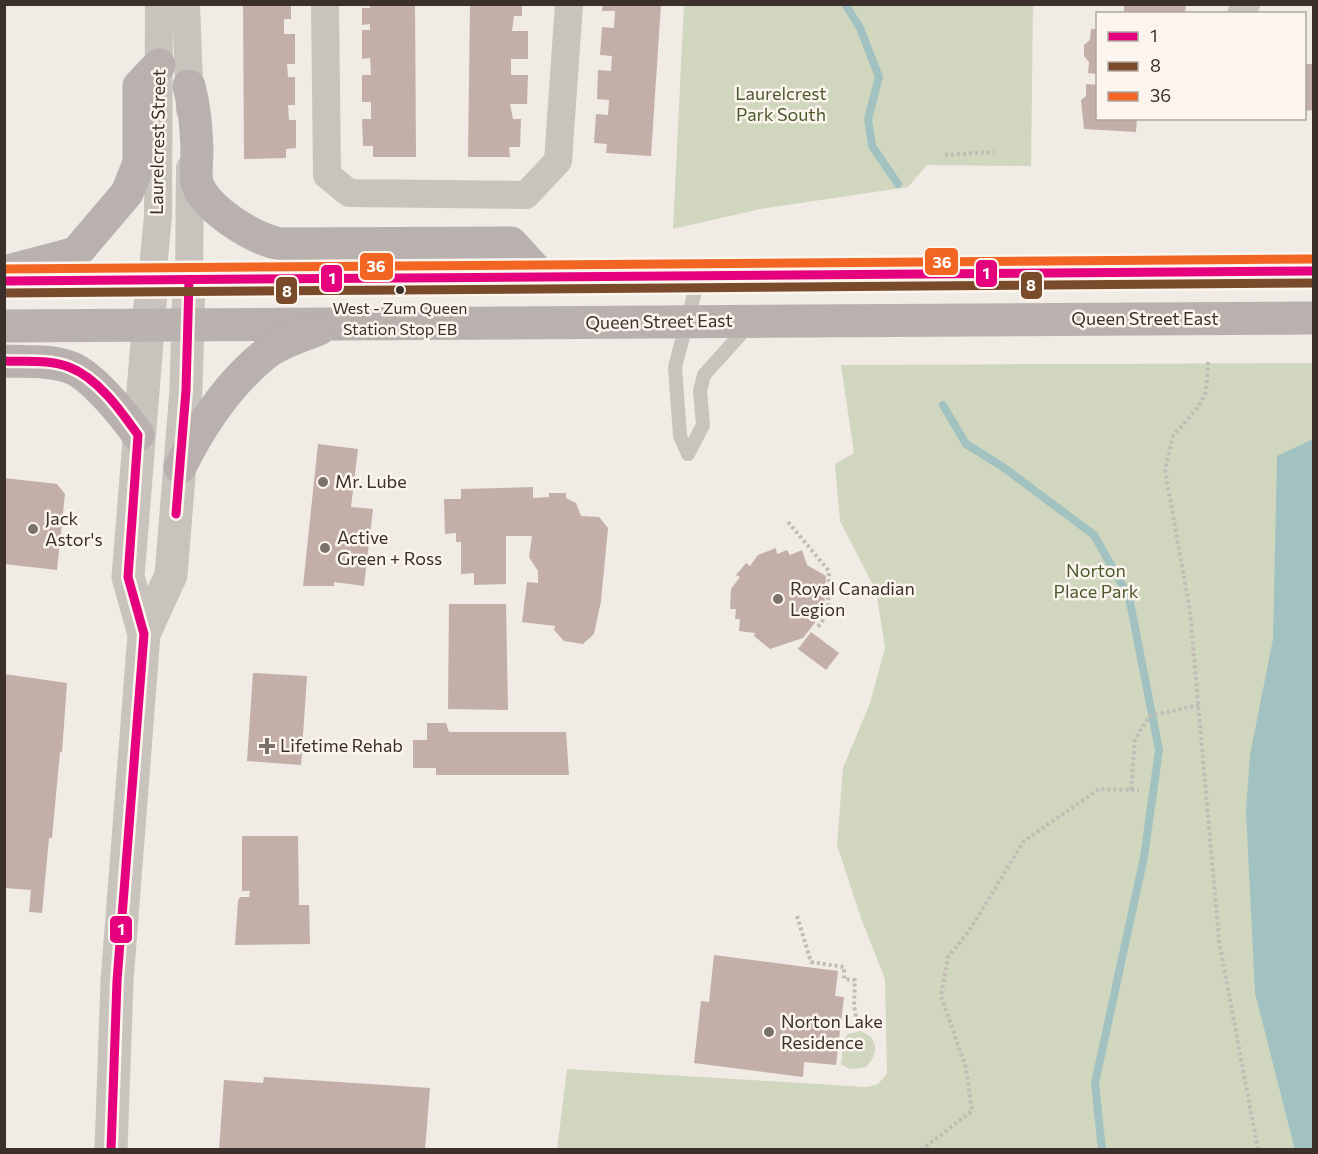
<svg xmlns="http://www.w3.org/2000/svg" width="1318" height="1154" font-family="Commissioner,sans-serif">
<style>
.green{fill:#d1d6bf}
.water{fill:#a1c2c1}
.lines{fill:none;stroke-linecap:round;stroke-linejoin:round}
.stream{stroke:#a1c2c1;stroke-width:8}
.building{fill:#c3afa7}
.path{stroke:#c2bbb6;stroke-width:4;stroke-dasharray:3 3;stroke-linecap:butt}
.service{stroke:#c9c3be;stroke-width:14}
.minor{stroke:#c9c3be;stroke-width:28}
.tertiary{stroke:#c9c3be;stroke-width:33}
.primary{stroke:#b8b1ad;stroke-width:33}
.bus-1-casing{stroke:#fbf5ee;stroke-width:14}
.bus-2-casing{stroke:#fbf5ee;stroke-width:14}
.bus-3-casing{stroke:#fbf5ee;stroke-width:14}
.bus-1{stroke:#e5007d;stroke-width:9}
.bus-2{stroke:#7a4b2a;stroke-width:9}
.bus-3{stroke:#f26522;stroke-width:9}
.bus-dot{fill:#3b302b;stroke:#fbf5ee;stroke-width:2}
.poi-dot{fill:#7a716c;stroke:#fbf5ee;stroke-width:2}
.labels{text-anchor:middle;stroke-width:5;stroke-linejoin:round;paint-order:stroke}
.bus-label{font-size:16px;fill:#3b302b;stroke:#fbf5ee}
.park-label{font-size:18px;fill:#4a5a2e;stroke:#fbf5ee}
.street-label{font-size:18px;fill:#3b302b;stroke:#fbf5ee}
.poi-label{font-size:18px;fill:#3b302b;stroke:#fbf5ee;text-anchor:start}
.line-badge{stroke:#fbf5ee;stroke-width:2}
.badge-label{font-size:16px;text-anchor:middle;font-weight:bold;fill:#fff}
</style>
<rect width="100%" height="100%" fill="#f0ebe5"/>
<g class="green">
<polygon points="684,5 1033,5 1031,166 927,165 908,187 760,209 673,229"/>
<polygon points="1313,363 1313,1149 557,1150 567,1069 867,1087 878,1084 887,1074 885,979 861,918 837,845 843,768 870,703 885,648 876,591 840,521 835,464 854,453 841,365"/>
<path d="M860,1031C879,1038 879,1053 866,1067L850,1069L841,1064L844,1040L848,1034Z"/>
</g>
<polygon class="water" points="1313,439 1314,1149 1295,1150 1255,993 1246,811 1250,755 1273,639 1277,456"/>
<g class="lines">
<g class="stream">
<polyline points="845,4 860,28 879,77 868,119 872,146 898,184"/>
<polyline points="943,405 966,444 1003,467 1094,535 1129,597 1159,750 1144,857 1095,1083 1102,1150"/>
</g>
</g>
<g class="building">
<polygon points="243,4 291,4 291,19 284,19 284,34 295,34 295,64 287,64 288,77 295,77 295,105 288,105 289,120 296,120 296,148 286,149 286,158 244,159"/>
<polygon points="370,4 415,4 416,157 373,157 373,146 363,146 362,119 371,119 371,102 362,102 362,75 371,75 370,58 362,59 362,30 370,30 370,24 362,25 362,8 370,8"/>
<polygon points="470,4 522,4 522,16 514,16 512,31 528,31 528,59 511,59 511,75 528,75 527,104 510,104 513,119 521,119 520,147 509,147 510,157 468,157"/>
<polygon points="603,4 661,4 651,156 606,153 607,144 594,143 596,114 608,115 609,100 597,99 598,70 611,71 612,56 600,55 602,27 614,28 615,11 602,11"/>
<polygon points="1124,4 1186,4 1185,14 1124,14"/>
<polygon points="1091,29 1098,29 1098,74 1088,73 1089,62 1084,56 1084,45 1090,40"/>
<polygon points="1304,64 1314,64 1314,110 1304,111"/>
<polygon points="1086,84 1098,85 1098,118 1137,118 1136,132 1084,129 1081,100 1086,96"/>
<polygon points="318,444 358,449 351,507 373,509 364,586 334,582 334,586 303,586"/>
<polygon points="4,478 57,484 65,494 57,570 4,564"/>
<polygon points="533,487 533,498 549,497 549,493 566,493 566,498 576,503 581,516 599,517 608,528 601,601 594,634 583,644 564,641 554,630 555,626 522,622 527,582 538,583 538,571 529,557 532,536 506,536 506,584 474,585 474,573 461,574 461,542 456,542 456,533 445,534 444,499 461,499 461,489"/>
<polygon points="776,548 777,554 787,550 790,555 802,550 807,565 826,576 824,611 803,638 770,649 754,636 755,633 739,631 740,619 735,619 736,609 730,609 731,589 740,577 736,575 746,563 750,566 758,555"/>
<polygon points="449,604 506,604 508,710 448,709"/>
<polygon points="811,632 839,653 826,670 798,649"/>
<polygon points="253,673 307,676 301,765 247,761"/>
<polygon points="4,674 67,683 62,752 60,752 52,838 49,838 42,913 29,912 31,890 4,888"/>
<polygon points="427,723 446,723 449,732 566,732 569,775 436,775 436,768 413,768 413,740 427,740"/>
<polygon points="242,836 298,836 299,905 309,905 310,944 235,945 238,901 240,897 249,897 250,891 242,891"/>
<polygon points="714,955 838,971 835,996 844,997 836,1065 804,1062 803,1077 694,1063 701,1001 709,1002"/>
<polygon points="264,1077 430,1088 425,1150 219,1150 224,1080 263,1083"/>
</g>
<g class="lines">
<g class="path">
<polyline points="945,155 994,152"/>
<polyline points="1208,362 1206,392 1199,406 1173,436 1165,470 1190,611 1219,941 1258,1150"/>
<polyline points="788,522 829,571 828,614 817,628"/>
<polyline points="1131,790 1135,740 1149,716 1199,705"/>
<polyline points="797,916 811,962 844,967 844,979 855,980 854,1005 858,1026"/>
<polyline points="921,1150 972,1111 966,1068 941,996 948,957 969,931 1024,841 1099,789 1139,790"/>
</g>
<g class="service">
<polyline points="688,454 680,436 675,367 699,276"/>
<polyline points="688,454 703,425 700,391 704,375 749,325"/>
</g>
<g class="minor">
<polyline points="186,4 190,110"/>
<polyline points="325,4 327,175 349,193 526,195 558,161 569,4"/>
<polyline points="1241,14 1246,4"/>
<polyline points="152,280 158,216 159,4"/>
<polyline points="189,280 190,168"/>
</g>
<g class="tertiary">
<polyline points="144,634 171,575 186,390 189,280"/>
<polyline points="111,1150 117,981 144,634 128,577 152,280"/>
</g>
<g class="primary">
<path d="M189,86C195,108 196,128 197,150C197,160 195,174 197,183C205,209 255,240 281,244L511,243L543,278"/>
<polyline points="12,270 76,253 127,193 139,163 139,86 159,65"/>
<polyline points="4,281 1314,271"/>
<polyline points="4,326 1314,318"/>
<path d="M4,361C26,362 49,360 69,367C91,374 125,416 138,435"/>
<path d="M180,467C201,425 227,385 264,355C278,343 302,336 319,329"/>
</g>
<g class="bus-1-casing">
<g id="bus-1">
<polyline points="4,281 1314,271"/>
<path d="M4,361C26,362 49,359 69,367C98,378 121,411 138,435L128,577L144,634L117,981L111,1150"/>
<polyline points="176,514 186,390 189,280"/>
</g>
</g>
<g class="bus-2-casing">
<polyline id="bus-2" points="4,293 1314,283"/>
</g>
<g class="bus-3-casing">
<polyline id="bus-3" points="4,269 1314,259"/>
</g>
<use href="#bus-1" class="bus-1"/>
<use href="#bus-2" class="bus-2"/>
<use href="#bus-3" class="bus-3"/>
</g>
<circle class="bus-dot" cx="400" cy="290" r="5"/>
<g class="poi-dot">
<circle cx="323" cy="482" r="6"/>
<circle cx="33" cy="529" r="6"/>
<circle cx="325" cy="548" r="6"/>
<circle cx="778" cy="599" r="6"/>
<path d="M264 737h6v6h6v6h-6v6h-6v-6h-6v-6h6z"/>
<circle cx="769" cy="1032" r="6"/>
</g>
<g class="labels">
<g class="bus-label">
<text x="400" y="314">West - Zum Queen<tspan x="400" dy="21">Station Stop EB</tspan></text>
</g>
<g class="park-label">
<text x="781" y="100">Laurelcrest<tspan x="781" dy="21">Park South</tspan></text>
<text x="1096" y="577">Norton<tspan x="1096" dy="21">Place Park</tspan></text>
</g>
<g class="street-label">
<text transform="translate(158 142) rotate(-89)" y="6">Laurelcrest Street</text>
<text x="1145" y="325">Queen Street East</text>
<text transform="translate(659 322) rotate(-1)" y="6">Queen Street East</text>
</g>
<g class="poi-label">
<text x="335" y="488">Mr. Lube</text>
<text x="45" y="525">Jack<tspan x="45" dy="21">Astor's</tspan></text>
<text x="337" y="544">Active<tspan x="337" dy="21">Green + Ross</tspan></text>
<text x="790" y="595">Royal Canadian<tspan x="790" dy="21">Legion</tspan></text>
<text x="280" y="752">Lifetime Rehab</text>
<text x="781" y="1028">Norton Lake<tspan x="781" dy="21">Residence</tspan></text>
</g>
</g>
<g class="line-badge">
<rect x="924" y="247" width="35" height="29" rx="6" fill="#f26522"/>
<rect x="359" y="252" width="35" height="29" rx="6" fill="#f26522"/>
<rect x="975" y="259" width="23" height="29" rx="6" fill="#e5007d"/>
<rect x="320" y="264" width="23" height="29" rx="6" fill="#e5007d"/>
<rect x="1020" y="271" width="23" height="29" rx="6" fill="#7a4b2a"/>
<rect x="275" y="276" width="23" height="29" rx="6" fill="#7a4b2a"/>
<rect x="109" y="915" width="24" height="29" rx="6" fill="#e5007d"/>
</g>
<g class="badge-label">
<text x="942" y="268">36</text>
<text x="376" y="272">36</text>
<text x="986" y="279">1</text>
<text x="332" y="284">1</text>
<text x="1031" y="291">8</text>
<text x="287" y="297">8</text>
<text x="121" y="935">1</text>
</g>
<rect width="1318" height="1154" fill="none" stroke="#3b302b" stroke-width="12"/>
<rect x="1096" y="12" width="210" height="108" fill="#fbf5ee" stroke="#aea6a0" stroke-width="1.5"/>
<rect x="1108" y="32" width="30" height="9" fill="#e5007d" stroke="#aea6a0" stroke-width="1.5"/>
<text x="1150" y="42" font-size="18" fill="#3b302b">1</text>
<rect x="1108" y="62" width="30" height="9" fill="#7a4b2a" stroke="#aea6a0" stroke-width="1.5"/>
<text x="1150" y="72" font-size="18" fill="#3b302b">8</text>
<rect x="1108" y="92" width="30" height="9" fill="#f26522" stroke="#aea6a0" stroke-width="1.5"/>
<text x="1150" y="102" font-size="18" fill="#3b302b">36</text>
</svg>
